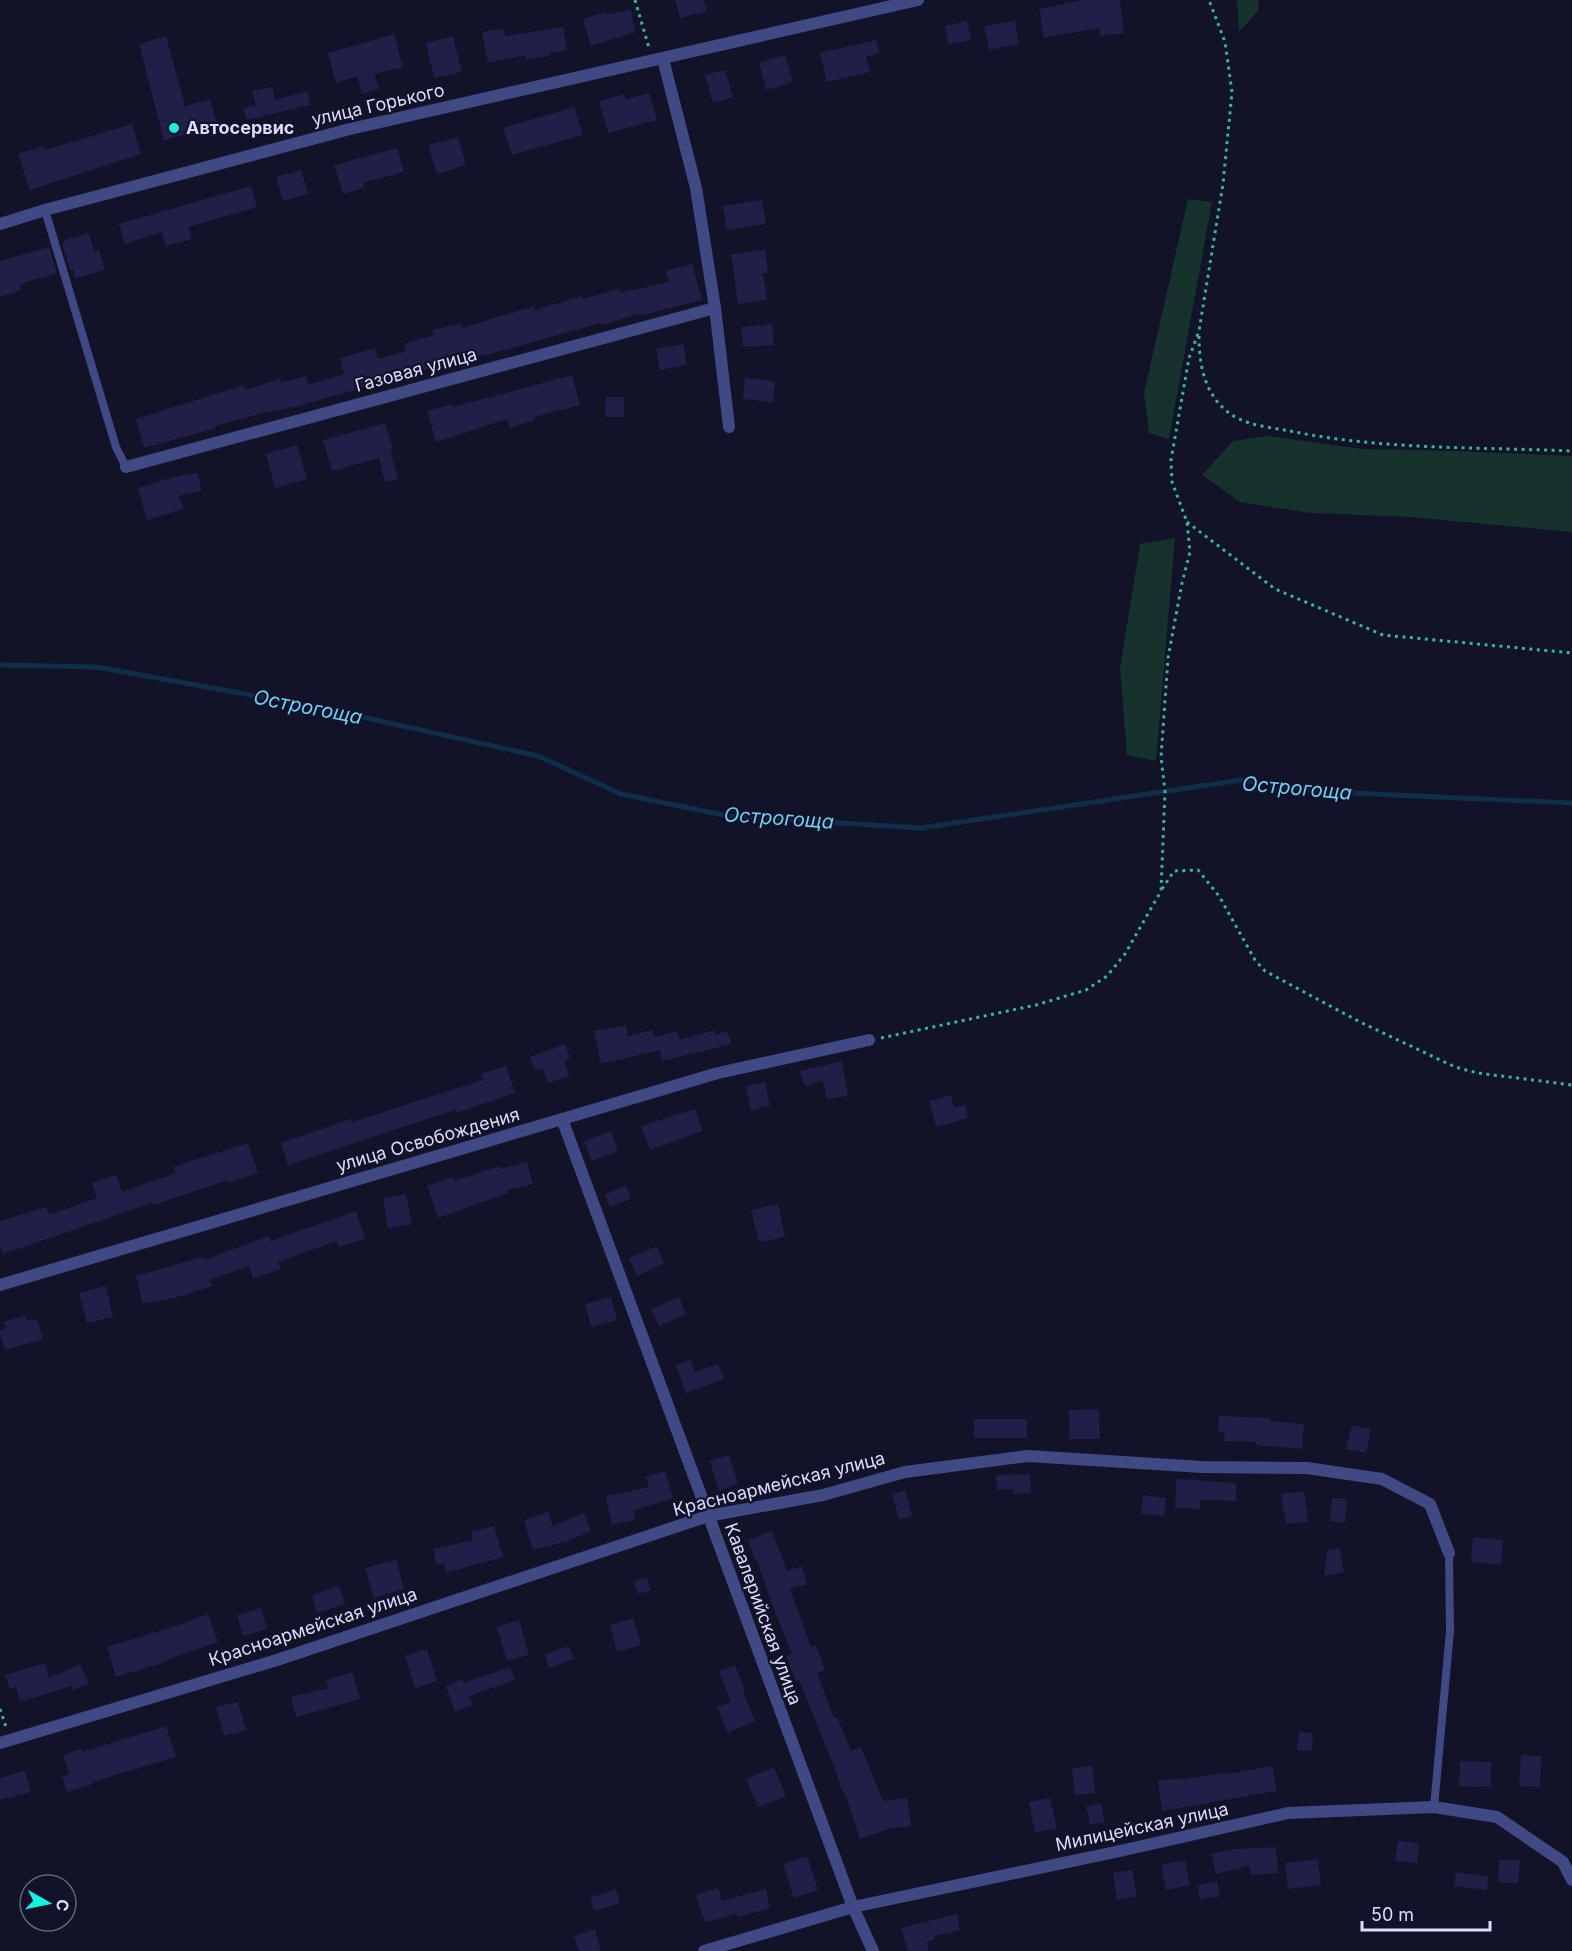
<svg xmlns="http://www.w3.org/2000/svg" width="1572" height="1951" font-family="Inter,sans-serif">
<style>
.green{fill:#15322c}
.lines{fill:none;stroke-linecap:round;stroke-linejoin:round}
.stream{stroke:#102e49;stroke-width:5}
.building{fill:#201f48}
.path{stroke:#38b498;stroke-width:3;stroke-dasharray:3 4.5;stroke-linecap:butt}
.service{stroke:#404984;stroke-width:8}
.minor{stroke:#404984;stroke-width:12}
.poi-dot{fill:#14f1e1;stroke:#121228;stroke-width:2}
.labels{text-anchor:middle;stroke-width:4.5;stroke-linejoin:round;paint-order:stroke}
.street-label{font-size:18px;fill:#dbddfd;stroke:#121228}
.poi-label{font-size:18px;font-weight:bold;fill:#dbddfd;stroke:#121228;text-anchor:start}
.water-label{font-size:20px;font-style:italic;fill:#70cff6;stroke:#121228}
</style>
<rect width="100%" height="100%" fill="#121228"/>
<g class="green">
<polygon points="1237,0 1259,0 1258,11 1239,32"/>
<polygon points="1188,199 1212,202 1169,439 1149,433 1144,393"/>
<polygon points="1268,436 1362,449 1456,451 1572,456 1572,532 1411,517 1310,513 1240,502 1202,475 1233,441"/>
<polygon points="1175,538 1156,761 1127,755 1120,668 1140,544"/>
</g>
<g class="lines">
<polyline class="stream" points="0,665 97,667 317,707 538,756 621,794 728,816 921,828 1241,780 1329,792 1572,803"/>
</g>
<g class="building">
<polygon points="675,0 704,0 707,11 680,18"/>
<polygon points="1081,0 1120,0 1124,33 1100,36 1099,28 1044,38 1039,9"/>
<polygon points="631,10 635,32 591,46 583,19 606,12 607,15"/>
<polygon points="967,21 971,40 949,45 945,26"/>
<polygon points="1015,21 1019,44 989,50 984,26"/>
<polygon points="563,27 567,50 549,53 550,56 526,60 525,55 488,63 482,32 504,28 505,36"/>
<polygon points="394,34 403,67 374,74 379,89 362,94 357,76 336,83 328,53"/>
<polygon points="166,36 185,106 210,99 219,130 204,134 203,130 164,140 139,44"/>
<polygon points="453,36 462,72 434,78 426,43"/>
<polygon points="876,40 879,53 866,57 870,72 827,82 820,53"/>
<polygon points="785,55 793,82 766,90 759,63"/>
<polygon points="725,70 733,97 713,103 705,75"/>
<polygon points="272,87 275,100 307,91 310,105 247,120 243,108 256,105 252,91"/>
<polygon points="649,93 657,120 608,133 599,101 625,94 626,99"/>
<polygon points="574,107 583,135 512,155 503,128"/>
<polygon points="132,124 141,154 30,190 18,154 44,146 45,150"/>
<polygon points="458,137 466,165 437,174 428,145"/>
<polygon points="397,148 404,172 363,183 364,188 343,194 334,165"/>
<polygon points="301,170 308,194 283,201 276,177"/>
<polygon points="251,186 257,207 188,227 192,239 166,246 162,232 125,244 119,224"/>
<polygon points="762,200 766,224 727,230 723,206"/>
<polygon points="89,233 94,251 99,249 105,270 75,278 73,269 70,270 62,243 65,242 65,240"/>
<polygon points="49,247 57,273 20,284 21,290 0,297 0,261"/>
<polygon points="765,250 768,273 763,273 767,300 738,304 731,254"/>
<polygon points="692,264 702,300 639,316 639,314 602,325 601,323 490,354 432,368 292,408 292,407 268,413 267,412 215,426 216,428 144,448 136,419 244,385 245,390 280,379 281,383 306,376 309,385 344,374 340,358 375,348 378,359 406,351 404,344 434,335 433,330 461,323 462,328 534,306 535,310 582,296 582,299 619,289 620,293 669,282 666,271"/>
<polygon points="772,324 774,345 743,347 741,327"/>
<polygon points="683,344 687,365 660,370 656,349"/>
<polygon points="572,375 580,405 534,417 535,420 510,428 507,419 436,442 427,411 452,404 453,407"/>
<polygon points="745,378 775,381 773,402 743,399"/>
<polygon points="606,397 624,397 624,417 605,417"/>
<polygon points="385,423 393,449 390,449 398,479 385,482 379,458 332,471 323,440"/>
<polygon points="297,445 307,479 275,488 266,454"/>
<polygon points="197,473 202,490 179,496 183,509 147,520 138,488 173,477"/>
<polygon points="626,1025 628,1036 652,1030 654,1037 677,1031 680,1040 714,1030 716,1035 727,1031 732,1044 662,1061 660,1050 601,1064 594,1031"/>
<polygon points="565,1044 570,1058 564,1060 569,1076 548,1083 543,1068 535,1070 530,1057"/>
<polygon points="842,1061 848,1096 827,1099 823,1080 805,1086 800,1071"/>
<polygon points="506,1066 515,1093 456,1113 456,1110 393,1130 288,1165 281,1143 351,1119 352,1122 483,1080 481,1074"/>
<polygon points="765,1082 770,1106 751,1110 746,1086"/>
<polygon points="951,1095 954,1108 965,1105 968,1118 936,1127 929,1101"/>
<polygon points="695,1109 703,1131 650,1150 641,1126"/>
<polygon points="611,1131 618,1151 592,1161 584,1141"/>
<polygon points="248,1143 258,1173 229,1183 228,1180 153,1205 152,1203 3,1254 0,1245 0,1221 46,1207 49,1215 97,1198 92,1183 116,1175 122,1192 176,1173 173,1167"/>
<polygon points="527,1162 533,1184 507,1190 508,1193 438,1218 427,1186 453,1177 454,1181 500,1166 501,1169"/>
<polygon points="626,1186 631,1199 610,1207 605,1194"/>
<polygon points="406,1194 412,1224 388,1229 383,1199"/>
<polygon points="778,1204 785,1237 759,1242 751,1210"/>
<polygon points="356,1211 365,1239 339,1247 337,1241 278,1262 281,1269 253,1279 249,1266 210,1280 212,1286 182,1296 143,1304 136,1276 203,1257 204,1260 269,1236 271,1241"/>
<polygon points="657,1246 664,1263 637,1276 629,1258"/>
<polygon points="106,1286 113,1317 87,1323 79,1293"/>
<polygon points="611,1297 617,1320 591,1327 585,1304"/>
<polygon points="679,1297 686,1314 659,1326 651,1309"/>
<polygon points="25,1315 27,1321 37,1319 43,1339 5,1350 0,1334 0,1330 6,1328 4,1322"/>
<polygon points="691,1360 695,1372 718,1364 724,1379 686,1393 676,1365"/>
<polygon points="1099,1409 1100,1439 1069,1439 1069,1410"/>
<polygon points="1219,1416 1270,1418 1269,1421 1304,1424 1302,1449 1256,1445 1256,1442 1224,1441 1225,1432 1218,1432"/>
<rect x="974" y="1419" width="53" height="19"/>
<polygon points="1352,1425 1371,1429 1366,1453 1346,1449"/>
<polygon points="729,1455 738,1484 719,1491 710,1461"/>
<polygon points="665,1471 673,1498 633,1511 635,1520 612,1525 606,1496 649,1487 646,1477"/>
<polygon points="1030,1474 1031,1493 1013,1494 1013,1489 997,1490 996,1475"/>
<polygon points="1176,1479 1236,1483 1236,1501 1200,1500 1200,1509 1175,1508"/>
<polygon points="905,1490 912,1516 899,1519 892,1494"/>
<polygon points="1304,1491 1308,1522 1286,1524 1281,1494"/>
<polygon points="1143,1495 1166,1498 1164,1516 1141,1514"/>
<polygon points="1332,1498 1347,1499 1345,1523 1330,1521"/>
<polygon points="548,1512 553,1526 584,1513 591,1531 568,1541 533,1550 524,1520"/>
<polygon points="494,1526 503,1557 446,1573 444,1563 437,1565 433,1549 473,1540 471,1532"/>
<polygon points="772,1531 787,1571 802,1566 807,1584 790,1589 811,1647 816,1645 825,1670 817,1673 834,1718 837,1717 851,1751 861,1747 883,1801 907,1798 911,1826 889,1829 860,1839 845,1793 843,1794 834,1766 799,1680 796,1681 786,1656 792,1654 769,1596 757,1560 755,1560 748,1540"/>
<polygon points="1473,1537 1503,1540 1501,1565 1471,1562"/>
<polygon points="1339,1548 1344,1572 1324,1576 1327,1551"/>
<polygon points="396,1560 404,1589 374,1598 365,1568"/>
<polygon points="647,1577 651,1590 638,1594 634,1582"/>
<polygon points="339,1586 345,1604 317,1613 312,1595"/>
<polygon points="261,1608 267,1629 243,1636 237,1615"/>
<polygon points="208,1614 218,1642 166,1660 166,1662 116,1677 107,1647 179,1625"/>
<polygon points="633,1618 641,1645 617,1652 610,1625"/>
<polygon points="519,1620 529,1655 507,1661 497,1627"/>
<polygon points="569,1646 574,1659 549,1668 545,1654"/>
<polygon points="427,1649 437,1681 415,1688 405,1656"/>
<polygon points="45,1663 49,1678 80,1664 89,1684 73,1690 72,1686 20,1702 16,1687 10,1689 5,1675"/>
<polygon points="735,1665 745,1691 743,1692 755,1721 728,1733 717,1707 731,1702 719,1671"/>
<polygon points="510,1667 515,1680 469,1696 473,1705 455,1712 446,1686 463,1679 464,1683"/>
<polygon points="352,1672 360,1699 296,1717 291,1697 328,1688 326,1680"/>
<polygon points="238,1702 246,1730 224,1736 216,1707"/>
<polygon points="166,1726 176,1757 92,1782 93,1784 67,1792 62,1776 69,1774 63,1755 81,1749 82,1752"/>
<polygon points="1299,1732 1313,1733 1312,1751 1297,1750"/>
<polygon points="1521,1755 1541,1756 1540,1787 1519,1786"/>
<polygon points="1460,1761 1491,1762 1491,1787 1459,1786"/>
<polygon points="1092,1766 1095,1793 1075,1795 1072,1768"/>
<polygon points="1272,1766 1277,1791 1162,1811 1158,1781 1182,1778 1182,1780 1228,1772 1228,1774"/>
<polygon points="774,1767 786,1796 758,1807 746,1779"/>
<polygon points="25,1771 31,1792 0,1800 0,1778"/>
<polygon points="1050,1798 1057,1828 1035,1833 1029,1802"/>
<polygon points="1101,1803 1105,1822 1090,1825 1086,1806"/>
<polygon points="1398,1841 1419,1843 1417,1863 1395,1861"/>
<polygon points="1276,1847 1278,1873 1251,1875 1250,1866 1216,1874 1211,1854 1233,1849"/>
<polygon points="807,1856 818,1890 794,1898 783,1864"/>
<polygon points="1318,1859 1321,1885 1288,1889 1285,1863"/>
<polygon points="1499,1859 1520,1860 1518,1883 1498,1882"/>
<polygon points="1185,1860 1190,1885 1166,1890 1161,1865"/>
<polygon points="1132,1870 1137,1896 1117,1900 1113,1873"/>
<polygon points="1456,1872 1488,1877 1487,1890 1454,1886"/>
<polygon points="1217,1881 1220,1896 1200,1900 1197,1886"/>
<polygon points="718,1888 722,1901 766,1889 770,1908 738,1917 737,1913 705,1923 696,1895"/>
<polygon points="616,1889 620,1903 594,1911 590,1898"/>
<polygon points="957,1914 960,1930 934,1936 935,1939 927,1942 929,1951 908,1951 901,1928"/>
<polygon points="595,1929 601,1951 579,1951 574,1936"/>
</g>
<g class="lines">
<g class="path">
<polyline points="635,0 649,48"/>
<path d="M1199,336C1199,368 1206,401 1237,418C1253,426 1273,428 1290,431C1382,450 1479,447 1572,451"/>
<polyline points="1187,522 1275,589 1383,635 1572,653"/>
<polyline points="1162,889 1174,871 1198,870 1219,896 1255,960 1265,971 1360,1022 1455,1067 1478,1073 1572,1085"/>
<polyline points="881,1038 1036,1005 1086,990 1107,976 1125,954 1161,891 1165,791 1161,757 1168,658 1182,583 1190,552 1187,522 1172,482 1171,460 1189,358 1199,331 1223,184 1232,92 1225,42 1209,0"/>
<polyline points="0,1709 6,1727"/>
</g>
<g class="service">
<polyline points="45,210 116,447 126,467"/>
<polyline points="1434,1807 1450,1631 1449,1553"/>
</g>
<g class="minor">
<polyline points="663,59 696,188 715,308 729,427"/>
<polyline points="0,224 45,210 350,129 918,0"/>
<polyline points="126,467 715,308"/>
<polyline points="562,1119 853,1907 873,1951"/>
<polyline points="0,1285 718,1073 869,1040"/>
<polyline points="0,1743 277,1660 708,1516 823,1495 905,1472 1028,1456 1202,1467 1307,1468 1382,1479 1430,1504 1449,1553"/>
<polyline points="704,1951 853,1907 1120,1851 1288,1813 1434,1807 1497,1817 1563,1862 1572,1880"/>
</g>
</g>
<circle class="poi-dot" cx="174" cy="128" r="6"/>
<g class="labels">
<g class="street-label">
<text transform="translate(378 105) rotate(-13)" y="6">улица Горького</text>
<text transform="translate(416 370) rotate(-15)" y="6">Газовая улица</text>
<text transform="translate(428 1140) rotate(-16)" y="6">улица Освобождения</text>
<text transform="translate(779 1484) rotate(-14)" y="6">Красноармейская улица</text>
<text transform="translate(763 1614) rotate(70)" y="6">Кавалерийская улица</text>
<text transform="translate(313 1627) rotate(-18)" y="6">Красноармейская улица</text>
<text transform="translate(1142 1827) rotate(-12)" y="6">Милицейская улица</text>
</g>
<g class="poi-label">
<text x="186" y="134">Автосервис</text>
</g>
<g class="water-label">
<text transform="translate(308 707) rotate(11)" y="7">Острогоща</text>
<text transform="translate(1297 788) rotate(5)" y="7">Острогоща</text>
<text transform="translate(779 818) rotate(4)" y="7">Острогоща</text>
</g>
</g>
<g transform="translate(48 1903) rotate(99)"><circle r="28" fill="#121228" stroke="#62637d" stroke-width="1.5"/>
<path d="M0-4.5L10 22L0 15L-10 22Z" fill="#14f1e1"/>
<text y="-9" font-size="16" font-weight="bold" text-anchor="middle" fill="#dbddfd">С</text>
</g>
<path d="M1362 1921v9h128v-9" fill="none" stroke="#dbddfd" stroke-width="3"/>
<text x="1371" y="1921" font-size="18" fill="#dbddfd" stroke="#121228" stroke-width="4.5" paint-order="stroke">50 m</text>
</svg>
